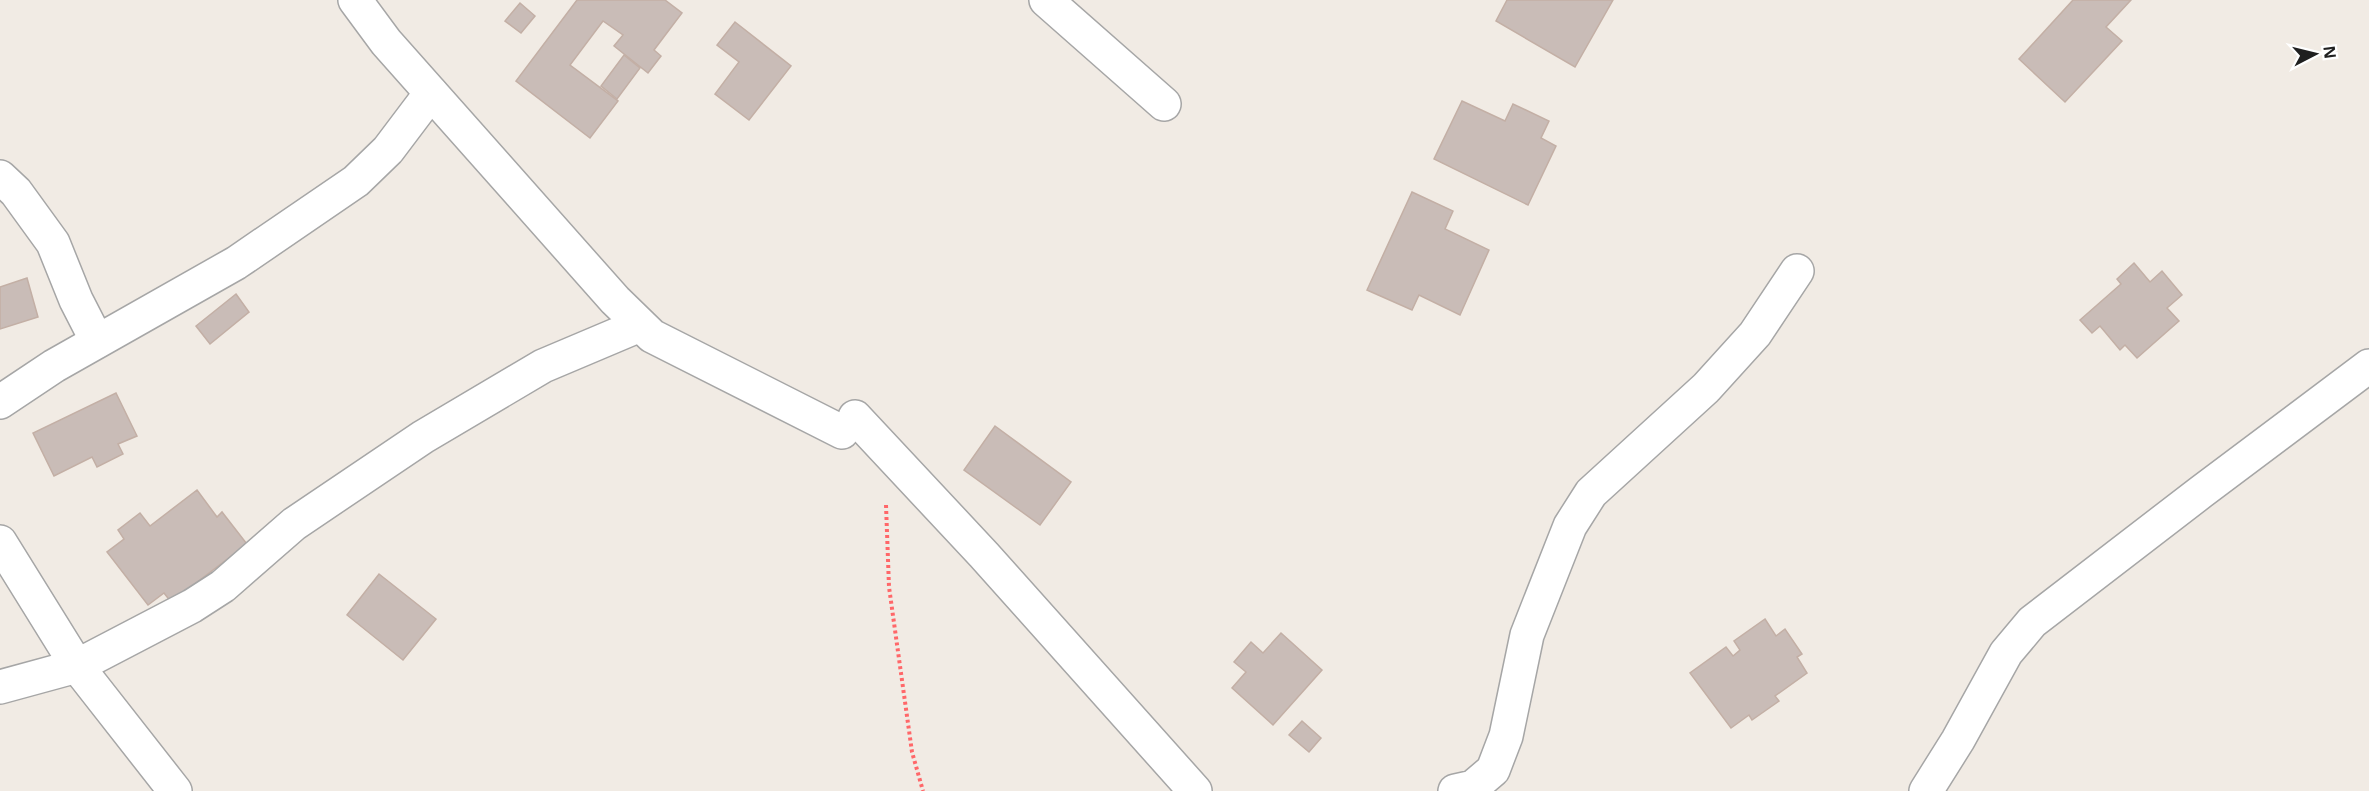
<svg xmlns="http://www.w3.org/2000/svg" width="2369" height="791" font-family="'Noto Sans',sans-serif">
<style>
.building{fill:#c9bcb7;stroke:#c3afa5;stroke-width:1.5}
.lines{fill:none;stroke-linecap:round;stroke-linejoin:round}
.minor-casing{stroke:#a6a6a6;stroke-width:36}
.path{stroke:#ff6769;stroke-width:4;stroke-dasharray:3 3;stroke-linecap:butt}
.minor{stroke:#fff;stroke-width:33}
</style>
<rect width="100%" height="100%" fill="#f1ebe4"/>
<g class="building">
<polygon points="577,0 665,0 682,13 654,50 661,56 648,73 614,46 623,35 603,21 570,65 618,101 590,138 516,81"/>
<polygon points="1507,0 1613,0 1575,67 1496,21"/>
<polygon points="2073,0 2131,0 2106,27 2122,41 2065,102 2019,59"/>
<polygon points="520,3 535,16 521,33 505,21"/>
<polygon points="735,22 791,66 749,120 715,94 739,62 717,45"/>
<polygon points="624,55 640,68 617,99 601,86"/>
<polygon points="1462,101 1505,121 1513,104 1549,121 1541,138 1556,146 1528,205 1434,159"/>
<polygon points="1412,192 1453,211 1445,229 1489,250 1460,315 1419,295 1412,310 1367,290"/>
<polygon points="2134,263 2150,282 2162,271 2182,295 2167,308 2179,321 2137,358 2125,345 2120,350 2100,326 2092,333 2080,320 2121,284 2117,279"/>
<polygon points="27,278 38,317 0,329 0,287"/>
<polygon points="236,294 249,312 210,344 196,326"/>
<polygon points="116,393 137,436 118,444 123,454 97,467 92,457 54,476 33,433"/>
<polygon points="995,426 1071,482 1040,525 964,470"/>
<polygon points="197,490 217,517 222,512 247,544 171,602 164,593 148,605 107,552 124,539 118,530 140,513 150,526"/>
<polygon points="379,574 436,619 403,660 347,615"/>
<polygon points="1765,619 1776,636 1785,629 1802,654 1797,657 1807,673 1775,696 1779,701 1752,720 1749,715 1731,728 1690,673 1726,647 1733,656 1740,650 1734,641"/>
<polygon points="1281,633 1322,670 1273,725 1232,688 1246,672 1234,662 1251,642 1263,653"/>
<polygon points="1302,721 1321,738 1309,752 1289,735"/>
</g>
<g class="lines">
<g class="minor-casing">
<g id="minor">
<polyline points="355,0 386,42 615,300 652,336 842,432"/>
<polyline points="1046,0 1164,104"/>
<polyline points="0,177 16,192 53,243 76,300 97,341"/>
<polyline points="0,402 54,366 236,263 356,181 388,150 431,93"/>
<polyline points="855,417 984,555 1195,791"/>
<polyline points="0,542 77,666 175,791"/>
<polyline points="0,687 77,666 192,606 223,586 294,524 423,437 543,366 640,325"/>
<polyline points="1455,791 1473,787 1493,770 1506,736 1527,635 1570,526 1591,493 1706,388 1755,334 1797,271"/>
<polyline points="1926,791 1958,740 2006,653 2032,622 2201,492 2369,366"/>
</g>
</g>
<polyline class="path" points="886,505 889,587 912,752 923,791"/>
<use href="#minor" class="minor"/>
</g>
<g transform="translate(2315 54) rotate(83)" stroke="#ffffff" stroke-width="4.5" paint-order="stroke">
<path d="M0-4.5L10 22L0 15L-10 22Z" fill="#1f1f1f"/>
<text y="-9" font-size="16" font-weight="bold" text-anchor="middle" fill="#1f1f1f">N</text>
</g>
</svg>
